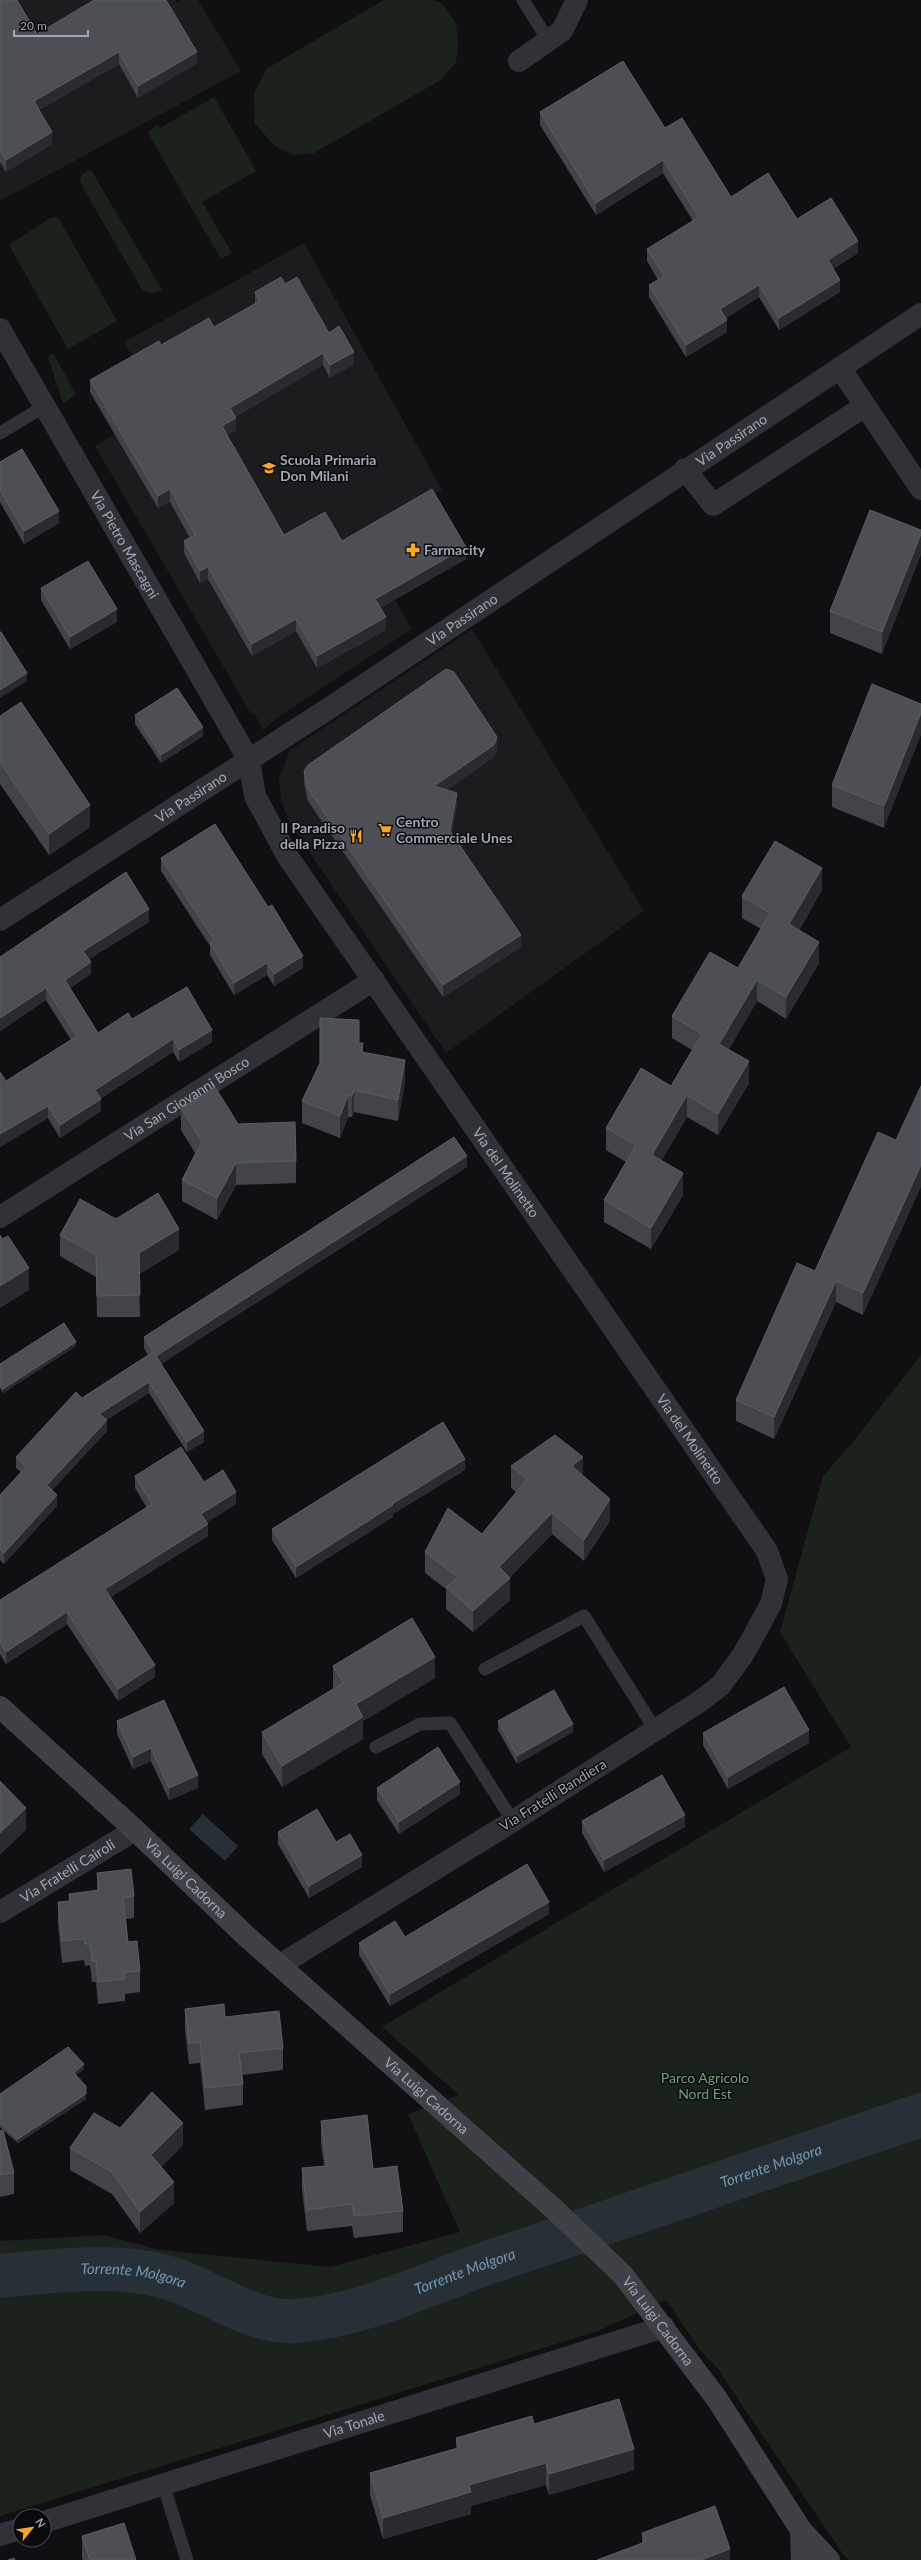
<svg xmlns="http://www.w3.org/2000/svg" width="921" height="2560" font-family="Lato,sans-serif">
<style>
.built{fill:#1c1c1f}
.green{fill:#1a221b}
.water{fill:#263036}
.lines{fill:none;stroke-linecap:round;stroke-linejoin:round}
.river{stroke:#263036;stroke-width:44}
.lane{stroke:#313237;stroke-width:13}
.street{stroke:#313237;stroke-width:22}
.secondary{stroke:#3f4147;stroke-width:22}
.wall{fill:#43444a}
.shaded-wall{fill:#2a2b2f}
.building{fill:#4d4f55;stroke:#5a5d64}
.labels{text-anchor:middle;stroke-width:3;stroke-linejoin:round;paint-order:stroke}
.street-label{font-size:14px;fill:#a0a7b4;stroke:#0b0b0d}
.poi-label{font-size:14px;font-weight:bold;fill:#a0a7b4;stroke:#0b0b0d;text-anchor:start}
.park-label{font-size:14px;fill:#76a176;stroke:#0b0b0d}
.water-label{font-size:15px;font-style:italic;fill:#7498b2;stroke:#0b0b0d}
</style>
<rect width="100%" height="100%" fill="#101012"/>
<g class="built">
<polygon points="0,0 176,0 177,3 181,0 198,0 241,71 0,201"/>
<polygon points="304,243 442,490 359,538 412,629 281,715 263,730 254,713 251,714 95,446 114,434 90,392 137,365 124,342"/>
<polygon points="472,629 644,911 446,1053 290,824 281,801 279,778 290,750"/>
</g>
<g class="green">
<polygon points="384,0 434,0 443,4 456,24 458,43 456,63 439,81 314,153 294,155 276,147 255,124 254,94 266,69"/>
<polygon points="214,97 256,171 202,202 232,253 221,259 148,133 157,125 160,128"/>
<path d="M91,170L162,290C153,294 149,295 142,289L83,188L80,180L82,174Z"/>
<polygon points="58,217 117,321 68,349 9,245 50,218"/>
<polygon points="53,353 76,394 63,404 48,357"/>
<polygon points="921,1355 921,2560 850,2560 843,2554 717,2368 700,2350 666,2300 598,2331 0,2516 0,2241 103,2235 160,2250 330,2267 460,2232 408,2114 459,2095 382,2027 851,1747 780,1632 823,1476 853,1442"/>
</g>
<polygon class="water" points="203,1814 238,1846 225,1861 189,1829"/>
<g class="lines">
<path class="river" id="s1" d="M0,2276C52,2271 118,2262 169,2278C210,2290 251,2324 296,2321C368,2315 432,2281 499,2259C640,2211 780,2163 921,2115"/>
<g class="lane">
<polyline points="523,0 548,40"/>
<polyline points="0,433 45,406"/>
<polyline points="485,1669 584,1616 656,1731"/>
<polyline points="376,1747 420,1724 450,1723 513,1821"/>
<polyline points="163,2484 187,2560"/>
</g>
<g class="street">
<polyline points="519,61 562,31 577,0"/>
<path id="s2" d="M0,329L249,760L255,796L288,857L767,1551L777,1579L771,1604L743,1655L720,1686L699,1702L513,1821L280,1965"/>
<polyline points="840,368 921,489"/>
<polyline points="685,469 713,505 865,406"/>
<path id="s3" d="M0,920L328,709L921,314"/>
<path id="s4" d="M0,1217L374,980"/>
<path id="s5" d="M0,1912L135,1830"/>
<path id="s6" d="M44,2522L664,2327"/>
<polyline points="0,2535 20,2529"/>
</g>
<g class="secondary">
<path id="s7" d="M0,1707L135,1830L245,1935L554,2209L623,2275L717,2399L801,2530L829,2560"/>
<polyline points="801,2530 802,2560"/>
</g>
</g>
<g class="wall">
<polygon points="0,0 37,34 197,63 138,98 119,64 39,110 52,144 6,172 0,162"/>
<polygon points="540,112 665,128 731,197 797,219 858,253 833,269 840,292 779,330 759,297 726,318 727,332 686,357 649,297 649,285 658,280 647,261 647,249 693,221 663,173 596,215 540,125"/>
<polygon points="285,284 329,333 354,364 330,378 323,365 235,417 236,430 227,435 284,535 342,541 466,559 380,608 386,630 317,668 296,631 252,656 208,579 200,583 184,553 184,541 190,538 170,502 158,508 90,392 90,380 161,345 214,327 255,304 255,292"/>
<polygon points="0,462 59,523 24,544 0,502"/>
<polygon points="921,530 882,654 830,633 830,611"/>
<polygon points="41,588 117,622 70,649 41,600"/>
<polygon points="921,704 884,828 832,807 832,785"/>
<polygon points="135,715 203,736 161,763 135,724"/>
<polygon points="0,716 90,827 49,855 0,784"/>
<polygon points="497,749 494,757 446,790 457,805 452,833 521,947 443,997 308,801 304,783 304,771"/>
<polygon points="161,858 303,968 274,986 267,975 234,995 210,955 210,946 161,871"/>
<polygon points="822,890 799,930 819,963 786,1019 757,1001 729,1049 749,1083 718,1135 687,1117 661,1161 683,1195 651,1249 604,1222 604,1200 626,1162 606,1150 606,1128 671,1086 692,1050 672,1038 672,1016 738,968 761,929 742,918 742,896"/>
<polygon points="149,922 89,959 91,974 70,988 98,1033 132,1019 212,1042 179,1062 173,1052 101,1098 101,1111 60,1138 48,1118 0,1147 0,1072 6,1081 71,1040 46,1000 0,1031 0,957"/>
<polygon points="359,1043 363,1052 405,1082 398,1121 354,1112 352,1117 348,1117 340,1138 302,1123 302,1101"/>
<polygon points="181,1108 238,1124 296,1161 296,1183 236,1185 217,1220 182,1201 182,1180 195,1153 181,1130"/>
<polygon points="878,1132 863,1315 836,1302 774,1439 736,1421 736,1400 815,1271"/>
<polygon points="467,1167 161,1364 204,1442 187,1452 149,1393 106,1420 107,1431 52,1490 57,1506 4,1564 0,1560 0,1495 21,1472 16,1468 16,1457 82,1398 148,1355 144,1348 144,1337"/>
<polygon points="116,1219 179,1250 139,1274 140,1317 97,1317 96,1277 60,1256 60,1235"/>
<polygon points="76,1346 3,1393 0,1388 0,1364"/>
<polygon points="511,1466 583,1476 610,1521 584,1561 552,1534 509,1578 510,1600 473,1632 446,1609 446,1589 425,1573 425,1552 482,1534 516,1492 511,1488"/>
<polygon points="465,1470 393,1514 393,1517 296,1578 272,1540 272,1529"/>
<polygon points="135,1476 204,1482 236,1504 207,1522 208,1536 110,1597 155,1677 118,1701 67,1624 6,1664 0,1654 0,1600 147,1508 135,1488"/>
<polygon points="333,1666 435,1678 363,1721 363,1739 282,1787 262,1754 262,1732 334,1689 333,1687"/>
<polygon points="164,1700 198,1788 169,1800 151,1761 133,1769 117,1734 117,1721"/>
<polygon points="498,1721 573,1732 517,1764 498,1730"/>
<polygon points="703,1733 809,1743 728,1789 703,1745"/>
<polygon points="377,1788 460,1794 399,1834 377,1800"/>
<polygon points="582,1821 685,1827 604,1872 582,1833"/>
<polygon points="278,1832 336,1842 362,1867 309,1898 278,1844"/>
<polygon points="97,1873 134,1896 134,1918 126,1919 128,1942 140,1971 140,1992 125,1994 125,2001 98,2004 96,1982 92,1982 90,1965 85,1966 84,1960 62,1963 58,1924 58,1902 69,1901 69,1894 97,1891"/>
<polygon points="549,1914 390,2006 359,1955 359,1943 405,1937"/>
<polygon points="185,2009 225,2017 283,2048 283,2070 242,2075 243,2084 243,2105 205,2110 200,2063 189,2064 185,2030"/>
<polygon points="84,2069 76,2075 86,2099 18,2143 3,2130 14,2173 14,2194 0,2197 0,2131 3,2130 0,2127 0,2094"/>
<polygon points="321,2121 373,2169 403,2211 403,2232 354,2238 352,2226 307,2231 302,2190 302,2168 324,2166 321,2142"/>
<polygon points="120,2128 183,2145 161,2167 174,2203 140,2233 112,2194 70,2170 70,2148"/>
<polygon points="534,2424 634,2470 549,2495 546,2485 471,2506 471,2514 383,2539 370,2495 370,2473 456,2448 456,2438"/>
<polygon points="642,2533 730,2560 642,2543"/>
<polygon points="82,2536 136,2560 83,2560 82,2558"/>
</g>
<g class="shaded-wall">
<polygon points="119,52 119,64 34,113 34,101"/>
<polygon points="197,52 197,63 138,98 138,86"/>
<polygon points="52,132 52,144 6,172 6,160"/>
<polygon points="663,160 663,173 596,215 596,203"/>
<polygon points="858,241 858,253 828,272 828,260"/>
<polygon points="840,280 840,292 779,330 779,318"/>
<polygon points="759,285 759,297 720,321 720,309"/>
<polygon points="727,320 727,332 686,357 686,345"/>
<polygon points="354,352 354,364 330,378 330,365"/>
<polygon points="323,353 323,365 230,420 230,408"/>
<polygon points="236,418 236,430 222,438 222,426"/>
<polygon points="170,489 170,502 158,508 158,496"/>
<polygon points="59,511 59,523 24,544 24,531"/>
<polygon points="921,534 921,555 882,654 882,632"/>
<polygon points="466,547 466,559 375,611 375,599"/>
<polygon points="208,567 208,579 200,583 200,571"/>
<polygon points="117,609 117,622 70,649 70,637"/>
<polygon points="386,617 386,630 317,668 317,656"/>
<polygon points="296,619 296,631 252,656 252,644"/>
<polygon points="27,673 27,681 0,698 0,690"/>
<polygon points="921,713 921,735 884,828 884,806"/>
<polygon points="203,727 203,736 161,763 161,755"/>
<polygon points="497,737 497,749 494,757 434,798 434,786"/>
<polygon points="457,793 457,805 450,843 450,831"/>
<polygon points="90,805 90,827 49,855 49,834"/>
<polygon points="822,868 822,890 789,946 789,924"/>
<polygon points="149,909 149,922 83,963 83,951"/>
<polygon points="521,935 521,947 443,997 443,985"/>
<polygon points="819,942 819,963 786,1019 786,997"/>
<polygon points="303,956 303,968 274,986 274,974"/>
<polygon points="91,962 91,974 65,992 65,980"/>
<polygon points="267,963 267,975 234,995 234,983"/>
<polygon points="757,980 757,1001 719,1065 719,1044"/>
<polygon points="46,988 46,1000 0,1031 0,1018"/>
<polygon points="212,1030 212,1042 179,1062 179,1050"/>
<polygon points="173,1039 173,1052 95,1102 95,1090"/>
<polygon points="405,1060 405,1082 398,1121 398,1100"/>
<polygon points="749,1061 749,1083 718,1135 718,1114"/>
<polygon points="354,1090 354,1112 352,1117 352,1096"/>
<polygon points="348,1095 348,1117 340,1138 340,1116"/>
<polygon points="687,1095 687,1117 652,1177 652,1155"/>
<polygon points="101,1099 101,1111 60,1138 60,1125"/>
<polygon points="48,1106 48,1118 0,1147 0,1134"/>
<polygon points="467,1156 467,1167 156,1367 156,1356"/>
<polygon points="236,1163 236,1185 217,1220 217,1198"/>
<polygon points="921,1165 921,1187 863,1315 863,1293"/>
<polygon points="683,1173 683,1195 651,1249 651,1228"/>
<polygon points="179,1229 179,1250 139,1274 139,1253"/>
<polygon points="29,1268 29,1290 0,1308 0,1286"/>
<polygon points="836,1281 836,1302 774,1439 774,1417"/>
<polygon points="76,1342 76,1346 3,1393 3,1389"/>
<polygon points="149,1382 149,1393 99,1425 99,1414"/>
<polygon points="107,1420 107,1431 47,1496 47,1485"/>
<polygon points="204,1431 204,1442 187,1452 187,1442"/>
<polygon points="583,1457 583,1479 572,1466"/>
<polygon points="465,1459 465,1470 393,1514 393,1517 296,1578 296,1567 392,1504"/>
<polygon points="236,1492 236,1504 201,1526 201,1514"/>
<polygon points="57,1495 57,1506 4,1564 4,1553"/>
<polygon points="610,1499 610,1521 584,1561 584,1540"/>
<polygon points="552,1513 552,1534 503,1585 510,1578 510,1600 473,1632 473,1611 499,1567"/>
<polygon points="208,1524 208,1536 105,1601 105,1589"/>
<polygon points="67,1612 67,1624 6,1664 6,1652"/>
<polygon points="435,1657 435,1678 363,1721 363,1739 282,1787 282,1766 356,1704"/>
<polygon points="155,1665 155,1677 118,1701 118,1689"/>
<polygon points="573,1724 573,1732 517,1764 517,1756"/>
<polygon points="809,1730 809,1743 728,1789 728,1777"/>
<polygon points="151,1748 151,1761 133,1769 133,1757"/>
<polygon points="198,1775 198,1788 169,1800 169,1788"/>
<polygon points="460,1782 460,1794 399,1834 399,1822"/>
<polygon points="26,1808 26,1830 0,1855 0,1833"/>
<polygon points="685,1815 685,1827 604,1872 604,1860"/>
<polygon points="362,1855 362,1867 309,1898 309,1886"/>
<polygon points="549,1902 549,1914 390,2006 390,1994"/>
<polygon points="84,2064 84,2069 74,2077 74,2073"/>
<polygon points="86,2094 86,2099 18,2143 18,2139"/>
<polygon points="183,2123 183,2145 151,2177 151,2155"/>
<polygon points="174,2182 174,2203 140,2233 140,2212"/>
<polygon points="634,2449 634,2470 549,2495 549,2474"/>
<polygon points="546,2463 546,2485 471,2506 471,2514 383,2539 383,2518 469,2485"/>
<polygon points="730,2549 730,2560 701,2560"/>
</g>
<g class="building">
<polygon points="0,0 17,0 37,34 94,0 166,0 197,52 138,86 119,52 34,101 52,132 6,160 0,150"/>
<polygon points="623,61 665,128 682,118 731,197 768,173 797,219 831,198 858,241 828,260 840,280 779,318 759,285 720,309 727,320 686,345 649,285 664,276 647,249 699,217 663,160 596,203 540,112"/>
<polygon points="281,277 285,284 297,277 329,333 339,326 354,352 330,365 323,353 230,408 236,418 222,426 284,535 325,512 342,541 432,489 466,547 375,599 386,617 317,656 296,619 252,644 208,567 200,571 184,541 195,535 170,489 158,496 90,380 159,341 161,345 209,318 214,327 260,301 255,292"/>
<polygon points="22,449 59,511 24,531 0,490 0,462"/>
<polygon points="870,510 921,530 921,534 882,632 830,611"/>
<polygon points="88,561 117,609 70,637 41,588"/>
<polygon points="0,632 1,632 27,673 0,690"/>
<polygon points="446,669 454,672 497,737 494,745 434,786 457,793 450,831 521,935 443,985 308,789 304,771 308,765"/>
<polygon points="872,684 921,704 921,713 884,806 832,785"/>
<polygon points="177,688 203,727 161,755 135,715"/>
<polygon points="21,702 90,805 49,834 0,762 0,716"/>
<polygon points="215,824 268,907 272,905 303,956 274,974 267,963 234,983 210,943 214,940 161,858"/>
<polygon points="775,841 822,868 789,924 819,942 786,997 757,980 719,1044 749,1061 718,1114 687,1095 652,1155 683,1173 651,1228 604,1200 636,1145 606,1128 641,1068 671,1086 702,1034 672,1016 710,952 738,968 770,913 742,896"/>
<polygon points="126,872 149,909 83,951 91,962 65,980 98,1033 128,1013 132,1019 187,987 212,1030 179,1050 173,1039 95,1090 101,1099 60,1125 48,1106 0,1134 0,1072 6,1081 77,1036 46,988 0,1018 0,957"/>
<polygon points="320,1018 359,1020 359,1043 363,1043 362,1052 405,1060 398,1100 354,1090 352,1096 348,1095 340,1116 302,1101 320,1063"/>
<polygon points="921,1086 921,1165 863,1293 836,1281 774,1417 736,1400 797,1263 815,1271 878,1132 896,1140"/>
<polygon points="215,1087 238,1124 295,1122 296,1161 236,1163 217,1198 182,1180 202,1142 181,1108"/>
<polygon points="454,1137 467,1156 156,1356 204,1431 187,1442 149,1382 99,1414 107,1420 47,1485 57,1495 4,1553 0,1549 0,1495 26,1467 16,1457 76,1392 82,1398 153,1352 144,1337"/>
<polygon points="158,1193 179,1229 139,1253 140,1295 97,1296 96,1255 60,1235 80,1199 116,1219"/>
<polygon points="0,1235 2,1239 8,1236 29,1268 0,1286"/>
<polygon points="64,1323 76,1342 3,1389 0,1384 0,1364"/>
<polygon points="443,1422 465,1459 392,1504 393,1505 296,1567 272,1529"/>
<polygon points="555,1435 583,1457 572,1466 610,1499 584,1540 552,1513 499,1567 510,1578 473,1611 446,1587 458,1577 425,1552 448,1508 482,1534 527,1479 511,1466"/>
<polygon points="181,1447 204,1482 223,1470 236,1492 201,1514 208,1524 105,1589 155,1665 118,1689 67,1612 6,1652 0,1642 0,1600 152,1504 135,1476"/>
<polygon points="412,1618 435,1657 356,1704 363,1717 282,1766 262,1732 343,1683 333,1666"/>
<polygon points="784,1687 809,1730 728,1777 703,1733"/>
<polygon points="554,1690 573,1724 517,1756 498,1721"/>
<polygon points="164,1700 198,1775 169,1788 151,1748 133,1757 117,1721"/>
<polygon points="438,1747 460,1782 399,1822 377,1788"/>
<polygon points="662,1775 685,1815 604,1860 582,1821"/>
<polygon points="0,1781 26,1808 0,1833"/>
<polygon points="317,1809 336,1842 350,1834 362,1855 309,1886 278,1832"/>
<polygon points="527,1864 549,1902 390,1994 359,1943 395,1921 405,1937"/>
<polygon points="131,1869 134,1896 123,1898 128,1942 137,1941 140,1971 124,1972 125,1979 98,1982 96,1961 92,1961 90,1944 85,1944 84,1939 62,1941 58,1902 70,1901 69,1894 99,1890 97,1873"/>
<polygon points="224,2004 225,2017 279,2011 283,2048 239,2053 243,2084 205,2088 200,2042 189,2043 185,2009"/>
<polygon points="68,2047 84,2064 74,2073 86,2086 86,2094 18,2139 0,2123 0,2094"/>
<polygon points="152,2092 183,2123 151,2155 174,2182 140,2212 112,2172 70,2148 94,2113 120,2128"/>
<polygon points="367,2115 373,2169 397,2166 403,2211 354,2216 352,2204 307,2210 302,2168 327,2166 321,2121"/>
<polygon points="3,2130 14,2173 0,2175 0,2131"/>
<polygon points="619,2399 634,2449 549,2474 546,2463 469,2485 471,2492 383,2518 370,2473 459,2448 456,2438 532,2416 534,2424"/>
<polygon points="715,2506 730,2549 701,2560 597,2560 645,2542 642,2533"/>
<polygon points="124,2523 136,2560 90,2560 82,2536"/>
<polygon points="14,2558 15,2560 8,2560"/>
</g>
<defs>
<g id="school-bare" transform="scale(1.08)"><path d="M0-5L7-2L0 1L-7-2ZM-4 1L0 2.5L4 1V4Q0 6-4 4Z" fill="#fea71c" stroke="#0b0b0d" stroke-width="2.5" paint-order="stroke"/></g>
<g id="pharmacy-bare" transform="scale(1.08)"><path d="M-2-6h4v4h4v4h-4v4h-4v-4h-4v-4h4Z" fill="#fea71c" stroke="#0b0b0d" stroke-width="2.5" paint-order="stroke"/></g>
<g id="supermarket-bare" transform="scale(1.08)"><path d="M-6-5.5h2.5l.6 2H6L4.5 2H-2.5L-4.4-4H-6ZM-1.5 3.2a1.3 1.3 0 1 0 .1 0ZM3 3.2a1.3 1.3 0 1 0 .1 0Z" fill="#fea71c" stroke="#0b0b0d" stroke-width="2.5" paint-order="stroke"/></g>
<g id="restaurant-bare" transform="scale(1.08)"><path d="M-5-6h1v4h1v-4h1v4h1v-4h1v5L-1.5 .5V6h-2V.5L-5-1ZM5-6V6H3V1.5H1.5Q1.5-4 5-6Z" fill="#fea71c" stroke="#0b0b0d" stroke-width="2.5" paint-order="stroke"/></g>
</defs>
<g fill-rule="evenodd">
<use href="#school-bare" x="269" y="468"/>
<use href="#pharmacy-bare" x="413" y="550"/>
<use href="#supermarket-bare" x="385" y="830"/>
<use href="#restaurant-bare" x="356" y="836"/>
</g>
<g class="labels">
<g class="street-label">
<text dy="5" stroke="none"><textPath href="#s3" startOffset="875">Via Passirano</textPath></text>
<text dy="5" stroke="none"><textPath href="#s2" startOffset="249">Via Pietro Mascagni</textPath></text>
<text dy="5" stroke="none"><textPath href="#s3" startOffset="551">Via Passirano</textPath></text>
<text dy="5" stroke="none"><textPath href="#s3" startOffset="227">Via Passirano</textPath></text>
<text dy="5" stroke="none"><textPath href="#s4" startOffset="221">Via San Giovanni Bosco</textPath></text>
<text dy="5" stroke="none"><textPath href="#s2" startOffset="987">Via del Molinetto</textPath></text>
<text dy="5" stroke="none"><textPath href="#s2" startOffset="1311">Via del Molinetto</textPath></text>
<text transform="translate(553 1795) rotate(-32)" y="5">Via Fratelli Bandiera</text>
<text dy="5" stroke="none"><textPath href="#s5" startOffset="79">Via Fratelli Cairoli</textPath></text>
<text dy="5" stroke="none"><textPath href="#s7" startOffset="253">Via Luigi Cadorna</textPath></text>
<text dy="5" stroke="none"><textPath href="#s7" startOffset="577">Via Luigi Cadorna</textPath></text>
<text dy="5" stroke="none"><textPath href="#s7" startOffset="901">Via Luigi Cadorna</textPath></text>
<text dy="5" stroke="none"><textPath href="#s6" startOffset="325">Via Tonale</textPath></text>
</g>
<g class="poi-label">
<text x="280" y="465">Scuola Primaria<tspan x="280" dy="16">Don Milani</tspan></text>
<text x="424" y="555">Farmacity</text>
<text x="396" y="827">Centro<tspan x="396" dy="16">Commerciale Unes</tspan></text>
<text x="345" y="833" text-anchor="end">Il Paradiso<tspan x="345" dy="16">della Pizza</tspan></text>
</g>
<g class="park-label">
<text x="705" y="2083">Parco Agricolo<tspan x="705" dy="16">Nord Est</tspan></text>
</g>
<g class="water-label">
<text dy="5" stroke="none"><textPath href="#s1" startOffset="806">Torrente Molgora</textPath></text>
<text dy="5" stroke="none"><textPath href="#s1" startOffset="482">Torrente Molgora</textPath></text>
<text dy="5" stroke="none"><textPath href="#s1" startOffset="134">Torrente Molgora</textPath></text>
</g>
</g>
<g transform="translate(32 2528) rotate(60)"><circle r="19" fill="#0b0b0d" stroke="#474950"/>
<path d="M0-3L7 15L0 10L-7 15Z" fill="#fea71c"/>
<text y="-6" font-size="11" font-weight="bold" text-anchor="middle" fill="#a0a7b4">N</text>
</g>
<path d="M14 30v6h74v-6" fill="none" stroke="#a0a7b4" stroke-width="2"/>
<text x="20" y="30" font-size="12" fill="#a0a7b4" stroke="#0b0b0d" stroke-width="3" paint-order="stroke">20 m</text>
</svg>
